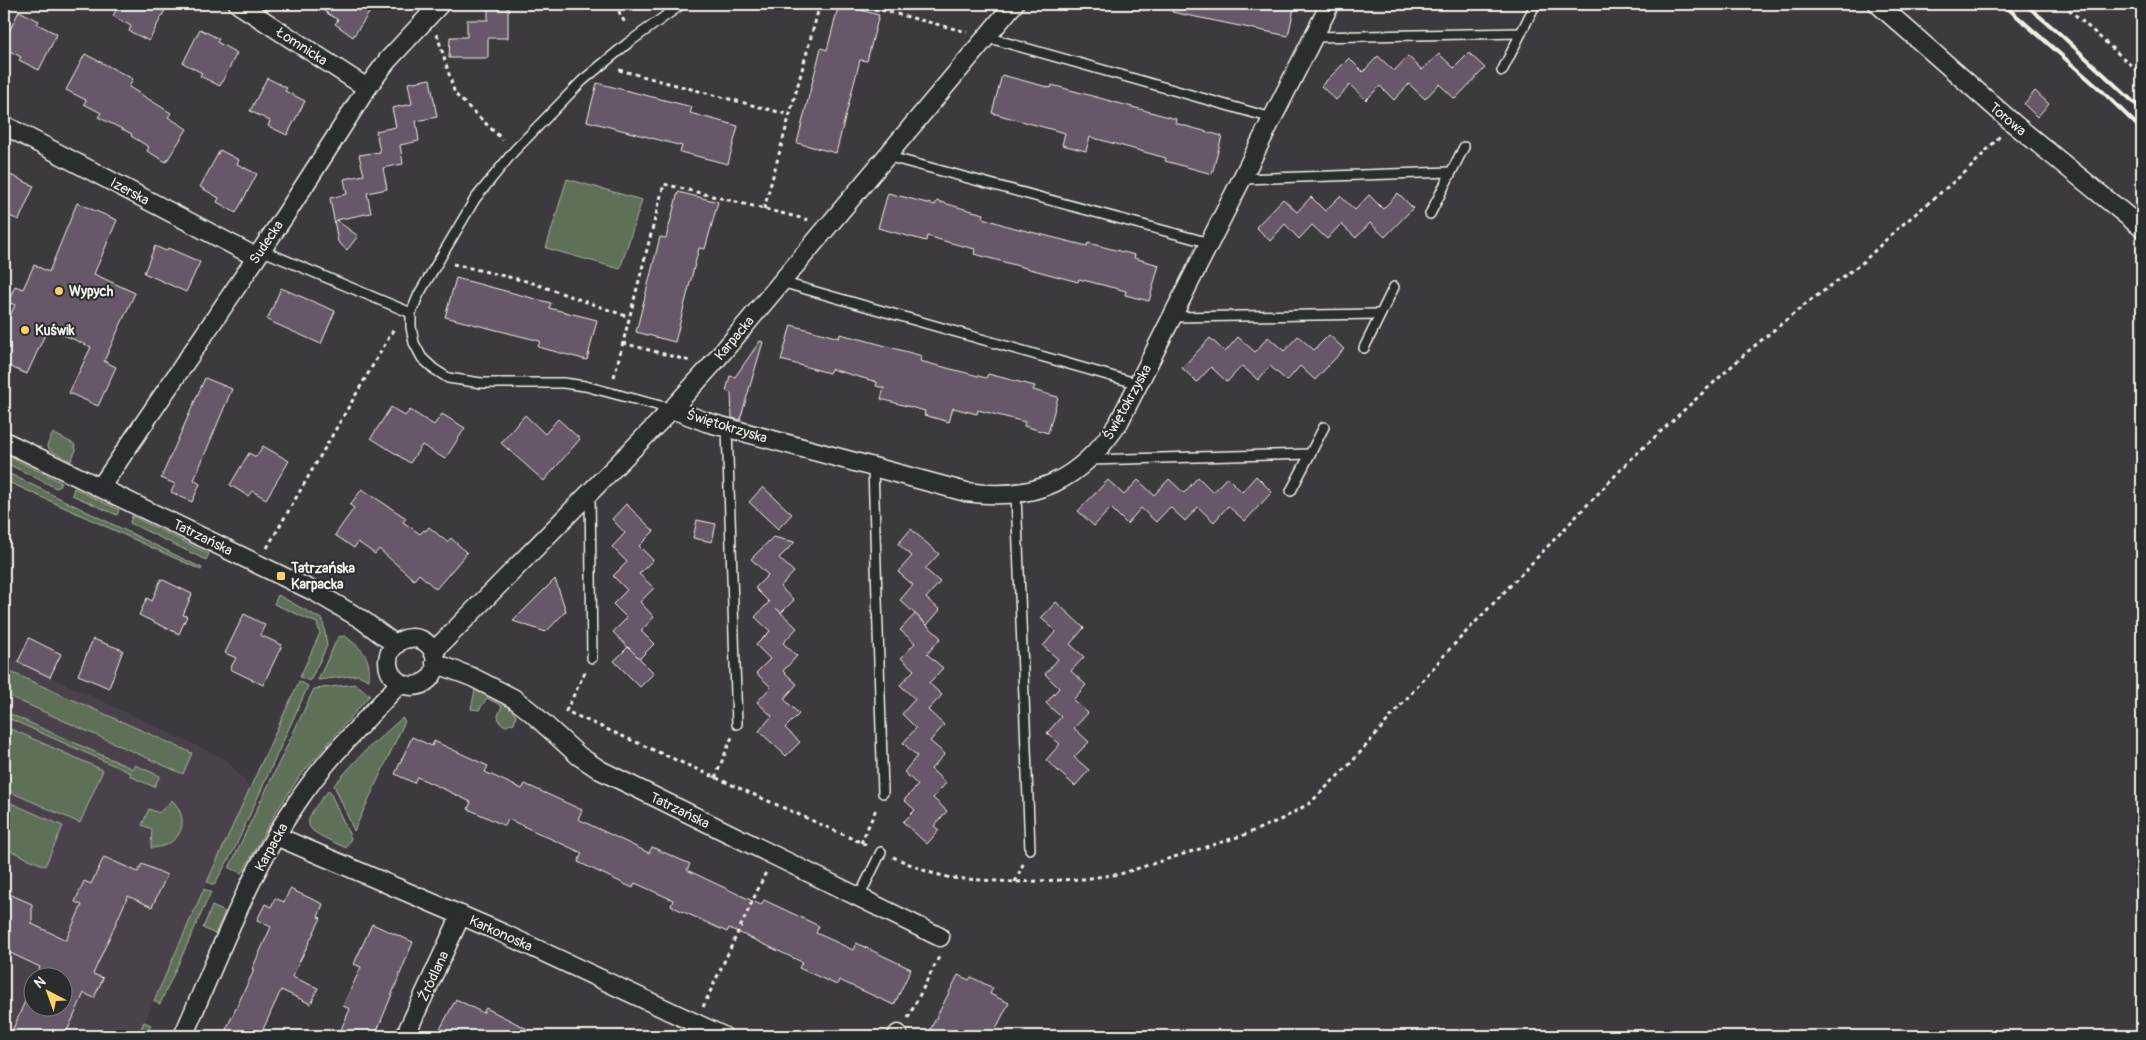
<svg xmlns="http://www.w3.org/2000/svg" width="2146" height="1040" font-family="Pangolin,sans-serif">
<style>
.built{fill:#49434b;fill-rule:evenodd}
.green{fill:#5e7059;stroke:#a9b0a0}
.building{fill:#665967;stroke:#f4f1e8}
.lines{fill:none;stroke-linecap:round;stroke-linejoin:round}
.lane-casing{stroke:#f4f1e8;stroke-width:12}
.street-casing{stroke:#f4f1e8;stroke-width:21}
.path{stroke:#f4f1e8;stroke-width:3;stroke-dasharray:4 4;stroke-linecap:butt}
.lane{stroke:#2a2d2e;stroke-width:9}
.street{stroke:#2a2d2e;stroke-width:18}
.rail{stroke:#f4f1e8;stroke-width:4}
.poi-dot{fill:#ffd166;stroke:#2a2d2e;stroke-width:2}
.labels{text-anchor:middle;stroke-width:4;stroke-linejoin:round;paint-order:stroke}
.street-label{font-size:14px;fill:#f4f1e8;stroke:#2a2d2e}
.poi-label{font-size:14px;font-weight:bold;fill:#f4f1e8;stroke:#2a2d2e;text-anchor:start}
</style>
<rect width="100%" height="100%" fill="#3c3a3f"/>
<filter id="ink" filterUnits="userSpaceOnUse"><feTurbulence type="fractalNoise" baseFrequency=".02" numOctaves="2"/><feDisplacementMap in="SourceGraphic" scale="10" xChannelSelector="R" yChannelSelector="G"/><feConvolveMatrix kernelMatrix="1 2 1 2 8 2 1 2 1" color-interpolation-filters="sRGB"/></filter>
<g filter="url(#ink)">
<path class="built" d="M4,655L227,760L250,788L138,1036H4ZM32,978H62V1008H32Z"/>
<g class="green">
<polygon points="567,179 642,200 620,269 546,248"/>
<polygon points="53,433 74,444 76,450 71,461 50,450 47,445"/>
<polygon points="4,454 61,482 59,487 56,488 4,462"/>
<polygon points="4,471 202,568 201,570 4,480"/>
<polygon points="74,488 119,510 117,515 72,495"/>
<polygon points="132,516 209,554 206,560 130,523"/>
<polygon points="278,595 323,620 327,646 310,681 300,677 320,633 317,623 274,604"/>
<path d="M345,636C363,650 371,656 369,680L358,675L318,680L338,637Z"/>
<polygon points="4,669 192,753 183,774 4,694"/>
<polygon points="299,681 308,686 234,850 214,885 207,882"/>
<polygon points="356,684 370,695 299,777 276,812 242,873 229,868 314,689"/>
<polygon points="475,690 504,704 511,709 516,716 514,723 506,726 500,723 498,716 502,706 487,698 479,710 471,709"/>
<polygon points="10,714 133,769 135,765 160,776 154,787 130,776 131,773 8,718"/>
<polygon points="402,718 405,721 354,831 334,785 364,752"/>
<polygon points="11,729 103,770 80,823 4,789 4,746"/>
<path d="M329,790L351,838L346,848C304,828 296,829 329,790Z"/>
<polygon points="4,800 63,826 45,866 4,848"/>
<path d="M172,800C193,822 179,847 151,848L152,829L142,825L149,809L159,813Z"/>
<polygon points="204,889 211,892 160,1004 154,1001"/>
<polygon points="212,906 225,912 215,934 203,928"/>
<polygon points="144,1022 151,1025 146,1036 138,1036"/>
</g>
<g class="building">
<polygon points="119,4 168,4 149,41 129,31 131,26 113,16"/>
<polygon points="313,4 375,4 353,37 335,24 338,20"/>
<polygon points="488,4 508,4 508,38 488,38 488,58 449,58 450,37 467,37 467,20 488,20"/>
<polygon points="839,4 879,15 867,61 860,60 836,153 797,143 821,48 827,50"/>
<polygon points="1173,4 1295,4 1288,36 1172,12"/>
<polygon points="19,11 39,21 37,24 57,34 39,70 19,60 21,57 4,48 4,42"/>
<polygon points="200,29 219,39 217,42 237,53 220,86 200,76 202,73 183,63"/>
<polygon points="1469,53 1485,68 1455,99 1439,84 1425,99 1409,84 1394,100 1380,86 1366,100 1350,85 1336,100 1321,86 1349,58 1363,72 1378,56 1394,71 1408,56 1422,70 1439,54 1454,68"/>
<polygon points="85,54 133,79 129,87 171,113 168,117 187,129 166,162 147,151 149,147 131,136 132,134 98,117 101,113 84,104 86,100 66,90"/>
<polygon points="1002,75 1051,88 1052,85 1176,119 1175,123 1222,136 1212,174 1165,161 1166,158 1090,137 1086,151 1062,145 1065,133 992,113"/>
<polygon points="267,78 287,88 285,91 305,101 287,135 268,126 270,121 250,111"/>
<polygon points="430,79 437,117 416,121 419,141 400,145 403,164 383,168 387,189 367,193 371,213 336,220 358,236 347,250 338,242 330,198 347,194 344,179 364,175 359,155 380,152 376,131 396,127 392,108 412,104 408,83"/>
<polygon points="597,83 692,107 690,113 738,126 728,164 680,152 682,146 587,121"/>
<polygon points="2035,91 2049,104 2037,117 2024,104"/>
<polygon points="220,150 239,160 237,164 257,174 236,213 217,202 219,198 200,187"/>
<polygon points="4,172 34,186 19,220 4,214"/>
<polygon points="678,192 718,202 705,249 699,248 675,342 636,332 660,237 666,238"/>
<polygon points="888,193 935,205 937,201 961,208 984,214 983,218 1007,226 1087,246 1088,243 1135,255 1134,258 1159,265 1149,301 1125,295 1126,291 1079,279 1078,282 974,254 975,249 951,243 927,236 926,241 878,228"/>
<polygon points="1398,193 1413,208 1385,237 1370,223 1356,238 1341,224 1327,239 1312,225 1299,239 1285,224 1270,241 1256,227 1283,199 1297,212 1311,197 1325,211 1340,196 1355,210 1369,195 1383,209"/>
<polygon points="77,203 117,220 94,274 135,293 104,361 116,367 98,406 69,393 91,347 48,328 27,374 4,364 4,330 15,305 8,302 15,286 23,289 34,265 49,272"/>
<polygon points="155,246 166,251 168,248 200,262 186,292 144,273"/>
<polygon points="456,278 551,303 549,308 597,320 587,360 538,347 540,341 445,317"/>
<polygon points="281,288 335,311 321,344 267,320"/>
<polygon points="791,325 839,338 840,334 864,340 922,356 920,361 986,378 988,374 1035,386 1033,390 1058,397 1048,433 1024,426 1025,422 978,410 977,414 953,408 949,422 924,415 925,411 881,399 884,388 876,386 877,382 831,369 829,373 781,360"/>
<polygon points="1329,335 1344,349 1315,380 1300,366 1287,381 1270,366 1258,380 1242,366 1227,382 1211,367 1197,382 1182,368 1210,338 1225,352 1238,337 1255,352 1268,337 1284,351 1298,336 1314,350"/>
<polygon points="760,341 763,342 740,420 732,418 731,393 726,391 730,376 735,377"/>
<polygon points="205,378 232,389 194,480 200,484 192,502 171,492 175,484 161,478"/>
<polygon points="391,407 405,416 410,410 434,425 442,414 465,428 445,459 422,445 410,463 371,438"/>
<polygon points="525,415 545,434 558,419 580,439 544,481 501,443"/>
<polygon points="263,446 289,461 266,499 252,491 248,496 230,485 249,453 256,457"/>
<polygon points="1256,476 1272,492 1245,521 1228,506 1214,522 1198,507 1185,521 1170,507 1156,522 1141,508 1127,524 1111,508 1094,526 1078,511 1108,480 1124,495 1138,480 1154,495 1169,479 1184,493 1198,477 1213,492 1227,477 1242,492"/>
<polygon points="763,487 792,514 778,529 749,502"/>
<polygon points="362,489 406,518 403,522 420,534 424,530 426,531 429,527 447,542 451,538 467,553 436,589 419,574 414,580 379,549 375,554 358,542 354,548 335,535 354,508 350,505"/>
<polygon points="626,504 654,531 639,546 653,560 639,574 654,588 640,602 654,617 641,631 654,644 639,659 613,632 627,618 613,604 627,590 613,576 627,562 612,547 625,533 612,519"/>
<polygon points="697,520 716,524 712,542 693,538"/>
<polygon points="911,529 939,554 925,569 940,582 926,598 940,610 927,625 900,600 913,585 898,572 912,556 898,544"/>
<polygon points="773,537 795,542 779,558 794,572 780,587 794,600 781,613 776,608 797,628 783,643 797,656 783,671 797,684 784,699 799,714 785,728 800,742 786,756 759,731 772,716 757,702 771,687 756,673 770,659 756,645 770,631 755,617 769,602 755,588 768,575 751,559"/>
<polygon points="161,579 192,594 183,615 187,616 179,634 139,615 147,598 152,601"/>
<polygon points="555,579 566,611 546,632 513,621"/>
<polygon points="1056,602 1084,628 1070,644 1084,657 1071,671 1086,685 1073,700 1088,713 1074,728 1089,742 1074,757 1089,770 1075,786 1046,760 1060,744 1047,733 1061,717 1046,703 1059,688 1045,674 1058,659 1043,646 1056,631 1041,618"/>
<polygon points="244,614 265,625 260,635 282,645 263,685 230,669 236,658 225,653"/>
<polygon points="915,614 941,638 927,654 943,668 929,683 942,695 928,710 944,725 930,741 945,754 931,769 946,783 933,798 947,811 934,826 939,830 927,844 903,822 915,810 904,800 918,785 904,772 917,756 903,743 916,728 902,714 915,699 900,685 914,670 901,658 915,643 900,630"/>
<polygon points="29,638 61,654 50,677 18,662"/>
<polygon points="93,639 123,650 109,688 78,675"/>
<polygon points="628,647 654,673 640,687 614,661"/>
<polygon points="412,737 432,746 434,741 488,766 485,772 522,789 525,784 582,810 578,819 649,853 652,847 672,856 690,864 687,870 761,905 764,900 819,926 816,933 834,941 853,950 856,943 911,969 894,1005 839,980 837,985 799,968 802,962 729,928 727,932 671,906 673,900 635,883 633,888 578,862 582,853 508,819 505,826 486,817 468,809 471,802 435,785 417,777 414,783 395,774"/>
<polygon points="104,857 138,872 142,864 167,875 152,907 128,896 93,974 103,978 94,998 84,993 65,1036 10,1036 32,985 32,1008 62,1008 62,978 36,978 40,967 4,950 4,906 9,894 32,904 32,924 66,940 82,905 75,902 84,881 91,884"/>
<polygon points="290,889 323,904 318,917 321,918 292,977 318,988 311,1004 281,990 260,1036 223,1036 254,970 252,969 271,927 257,920 265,904 271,907 275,898 284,902"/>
<polygon points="372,924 413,942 375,1036 338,1036 350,1009 343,1006 361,967 354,964"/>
<polygon points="958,975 969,980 971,977 993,988 990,994 1009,1003 992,1036 931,1036 933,1031 930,1030"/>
<polygon points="456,999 483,1013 486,1008 541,1036 450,1036 439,1031"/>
</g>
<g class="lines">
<g class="lane-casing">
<g id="lane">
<polyline points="986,37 1272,118"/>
<polyline points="1313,37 1521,33"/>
<polyline points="1502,71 1533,9"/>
<polyline points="886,156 1210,243"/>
<polyline points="1242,179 1451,172"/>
<polyline points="1430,214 1464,147"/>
<polyline points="261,250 411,313"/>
<polyline points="781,282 1139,384"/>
<polyline points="1172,317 1380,314"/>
<polyline points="1364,348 1394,287"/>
<polyline points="672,409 585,386 563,383 481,383 448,378 434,369 422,358 414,343 411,327 411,313 419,294 475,199 514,151 582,81 628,43 682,4"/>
<polyline points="727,428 737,724"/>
<polyline points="1090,460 1310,454"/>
<polyline points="873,467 883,793"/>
<polyline points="1291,491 1324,427"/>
<polyline points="590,492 592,658"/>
<polyline points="1016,495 1030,849"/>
<polyline points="859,897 881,852"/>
</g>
</g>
<g class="street-casing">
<g id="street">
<polyline points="238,4 367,88"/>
<polyline points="1878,4 2013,123 2142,228"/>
<polyline points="4,125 256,257"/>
<path d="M672,409L706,422L966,492C1035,502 1080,481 1119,422L1330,4"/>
<polyline points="4,441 315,592 361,619 396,645"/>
<polyline points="100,488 286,214 367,88 387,61 440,4"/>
<circle cx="412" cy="662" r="24"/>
<polyline points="433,652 672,409 711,366 1014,4"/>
<polyline points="435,663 472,677 513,698 530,711 579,756 600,770 940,937"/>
<polyline points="276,836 500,932 723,1036"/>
<path d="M183,1036C217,960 249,872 296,804C325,760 364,722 400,683"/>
<polyline points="405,1036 461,915"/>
<polyline points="897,1036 898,1034"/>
</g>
</g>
<g class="path">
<polyline points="615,4 626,25"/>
<polyline points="858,4 967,32"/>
<polyline points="2063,4 2142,75"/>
<polyline points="437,34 455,94 503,140"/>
<polyline points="619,70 790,115"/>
<polyline points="764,209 820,4"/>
<polyline points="453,264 530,282 629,317"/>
<polyline points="623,343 690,361"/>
<polyline points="614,377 664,184 809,220"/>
<polyline points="267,548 395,327"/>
<polyline points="585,672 566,711 867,845"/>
<polyline points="715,778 732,737"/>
<polyline points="861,843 877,807"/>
<polyline points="893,857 928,872 951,878 1015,882 1083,879 1120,874 1244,835 1282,819 1310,803 1351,763 1446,653 1632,458 1747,352 1807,303 1862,263 1895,231 1970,168 2000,136"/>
<polyline points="1015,882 1024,862"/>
<polyline points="703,1007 766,872"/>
<polyline points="908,1018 939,957"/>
</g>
<use href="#lane" class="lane"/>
<use href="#street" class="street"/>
<g class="rail">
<polyline points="2003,4 2102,91 2142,130"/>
<polyline points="2025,4 2059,33 2142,110"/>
</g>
</g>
</g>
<g class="poi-dot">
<circle cx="59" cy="291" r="5"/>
<circle cx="25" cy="330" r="5"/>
<rect x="276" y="571" width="10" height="10" rx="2.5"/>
</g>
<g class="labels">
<g class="street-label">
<text transform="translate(302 46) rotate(33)" y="5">Łomnicka</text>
<text transform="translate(2008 119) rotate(40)" y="5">Torowa</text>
<text transform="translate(130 191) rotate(28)" y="5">Izerska</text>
<text transform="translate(266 242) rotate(-56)" y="5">Sudecka</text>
<text transform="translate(734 338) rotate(-50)" y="5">Karpacka</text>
<text transform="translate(1127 402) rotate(-61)" y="5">Świętokrzyska</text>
<text transform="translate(727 426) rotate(17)" y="5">Świętokrzyska</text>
<text transform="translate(203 537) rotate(26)" y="5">Tatrzańska</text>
<text transform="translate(680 810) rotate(26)" y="5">Tatrzańska</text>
<text transform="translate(271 847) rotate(-61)" y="5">Karpacka</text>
<text transform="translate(501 933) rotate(24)" y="5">Karkonoska</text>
<text transform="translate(433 976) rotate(-65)" y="5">Źródlana</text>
</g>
<g class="poi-label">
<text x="69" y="296">Wypych</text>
<text x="35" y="335">Kuświk</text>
<text x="291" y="573">Tatrzańska<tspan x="291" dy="16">Karpacka</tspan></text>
</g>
</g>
<rect width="2146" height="1040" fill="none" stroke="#2a2d2e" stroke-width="20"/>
<rect x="10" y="10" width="2126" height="1020" fill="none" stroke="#f4f1e8" stroke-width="2" filter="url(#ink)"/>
<g transform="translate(48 992) rotate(319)"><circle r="24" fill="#2a2d2e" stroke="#7b7b78"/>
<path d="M0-4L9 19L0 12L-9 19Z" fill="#ffd166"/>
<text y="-8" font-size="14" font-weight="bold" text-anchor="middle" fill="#f4f1e8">N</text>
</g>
</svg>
